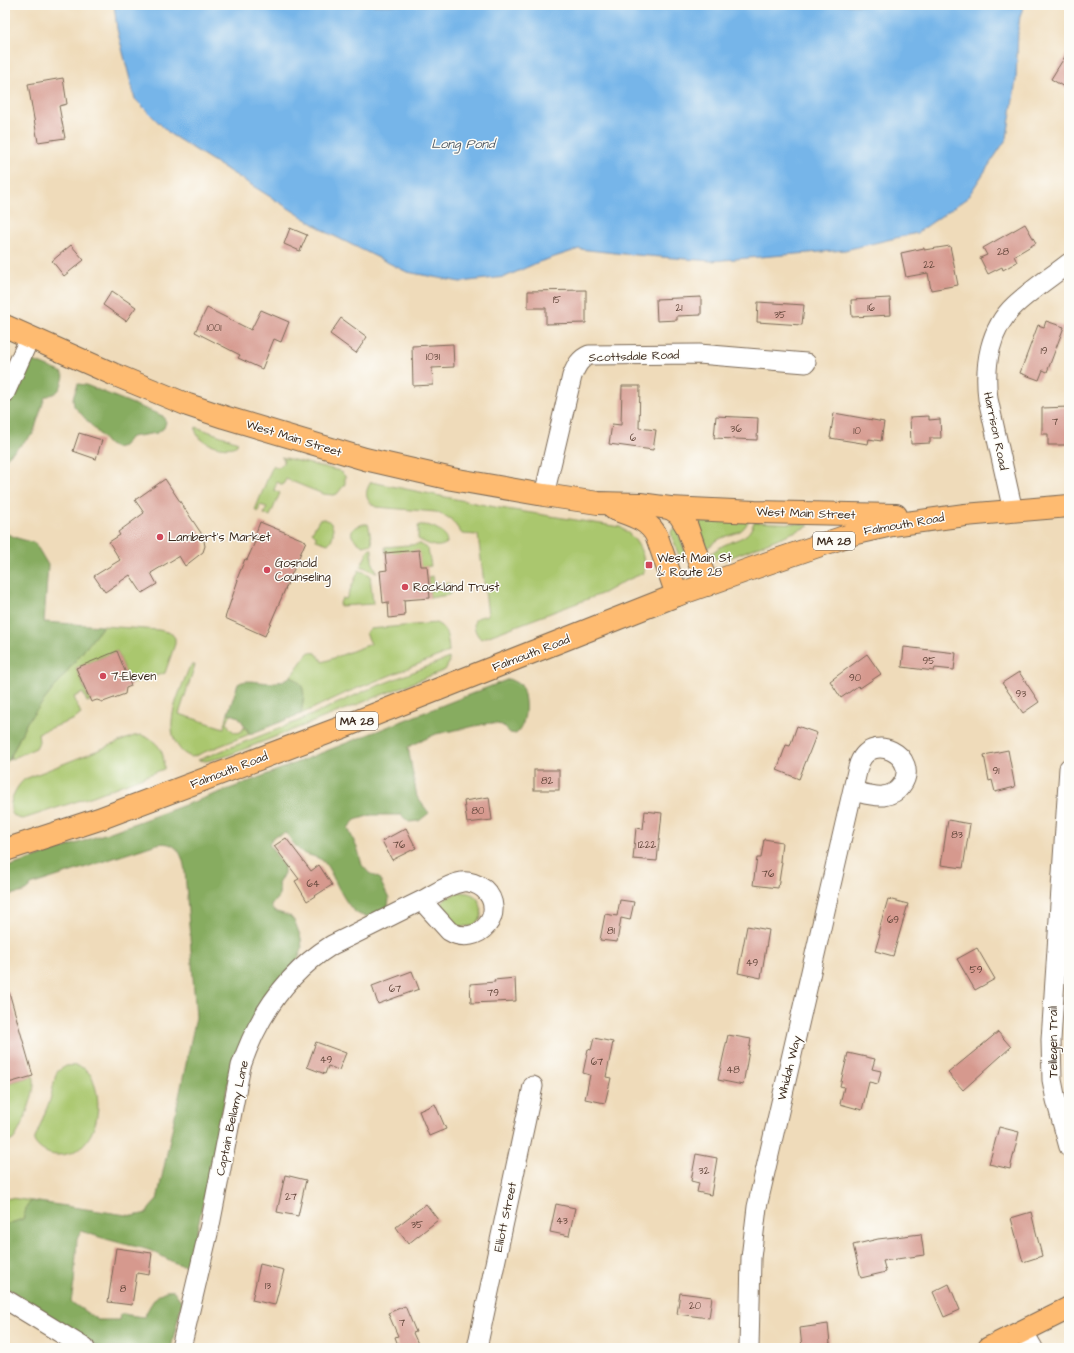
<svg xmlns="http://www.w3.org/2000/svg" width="1074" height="1353" font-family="'Architects Daughter',sans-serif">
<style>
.green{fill:#aac76e;stroke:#727846}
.forest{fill:#87ac61;stroke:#616b40}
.water{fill:#76b5e9;stroke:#587084}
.building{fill:#d6998e}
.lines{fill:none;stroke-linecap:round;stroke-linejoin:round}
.minor-casing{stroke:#7a6855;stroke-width:21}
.major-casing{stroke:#7a6855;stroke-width:24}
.minor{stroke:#fff;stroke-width:19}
.major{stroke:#febb71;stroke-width:22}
.poi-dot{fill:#d1495b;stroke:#fdfcf7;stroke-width:1.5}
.labels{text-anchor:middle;stroke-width:3;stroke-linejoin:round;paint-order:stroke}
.number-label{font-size:10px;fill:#62463a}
.shield{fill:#fdfcf7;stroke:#75695f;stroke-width:1}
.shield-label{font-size:11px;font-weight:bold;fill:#3b2a1e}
.street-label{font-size:12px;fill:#3b2a1e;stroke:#fdfcf7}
.poi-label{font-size:12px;fill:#3b2a1e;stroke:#fdfcf7;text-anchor:start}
.water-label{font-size:13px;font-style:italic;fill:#505b65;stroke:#fdfcf7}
</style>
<rect width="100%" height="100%" fill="#fdfcf7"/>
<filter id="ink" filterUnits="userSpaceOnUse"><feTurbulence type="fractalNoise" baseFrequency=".025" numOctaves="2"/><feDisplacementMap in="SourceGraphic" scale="8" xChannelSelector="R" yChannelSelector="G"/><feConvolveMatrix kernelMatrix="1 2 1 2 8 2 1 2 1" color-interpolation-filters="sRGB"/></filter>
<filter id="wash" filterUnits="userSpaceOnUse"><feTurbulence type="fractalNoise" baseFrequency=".012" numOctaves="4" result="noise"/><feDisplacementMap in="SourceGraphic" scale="16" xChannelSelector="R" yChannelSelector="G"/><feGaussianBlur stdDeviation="0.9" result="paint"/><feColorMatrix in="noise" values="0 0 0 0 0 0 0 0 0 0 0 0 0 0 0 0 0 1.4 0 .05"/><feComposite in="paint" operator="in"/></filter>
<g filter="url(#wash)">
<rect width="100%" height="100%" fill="#efdbba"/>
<g class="green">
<path d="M196,427L238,442L237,445C227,453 192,442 196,427Z"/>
<polygon points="281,457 340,471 345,476 345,484 337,494 333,495 323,494 286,479 283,485 277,482 274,490 280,493 270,516 264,514 267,507 260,505 258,512 255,510 273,465 276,467 279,467 283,463 284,459"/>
<path d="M371,482L500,508L620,527C637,538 646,553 644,573L625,581L604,593L481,639C477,636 472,626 475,620C477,617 484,616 488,615L478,535L462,534L451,519L436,512L376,507C365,501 364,492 371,482Z"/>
<path d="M323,519C335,520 336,537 328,544L316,540V536L312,532L319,520Z"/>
<path d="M701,520L748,521C742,536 729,533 718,540C714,542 711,546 707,548L700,526L699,523Z"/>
<path d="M754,522L806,524L809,526L727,559H716L710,554C715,551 719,547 724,545C738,538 749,539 754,522Z"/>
<path d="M364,524H368L369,527L372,544L363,546C350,538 345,529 364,524Z"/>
<path d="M419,525C430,524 446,530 447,543C437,550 428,544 418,539V527Z"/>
<polygon points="675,529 677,530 687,556 680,559 671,533 672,530"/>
<polygon points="420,544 428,549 431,566 421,567 386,553 385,547"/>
<polygon points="369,549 372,549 372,561 377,572 373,571 361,566"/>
<polygon points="359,570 370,575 373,604 339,606 342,598 346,599"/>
<path d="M433,576L434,584L449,583C453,585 454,588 452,592L448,595L430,598L428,577Z"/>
<path d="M436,623C448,628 448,640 449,652L348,692L301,714C304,695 308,687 291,676L307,654L309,652L316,653L323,662L371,644L366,633L370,629Z"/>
<polygon points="103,626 159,630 171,633 175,638 175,644 165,673 130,684 117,651 76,668 90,701 87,702 83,693 74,697 81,714 75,719 38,733 39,742 36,748 9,760 27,722"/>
<polygon points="449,658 449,663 445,670 224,757 206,761 198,760 296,722 367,690"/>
<path d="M192,665H195L179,714L224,728L228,713L232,715L229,717L227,722C229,731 240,738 244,727L250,734L192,757C183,754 180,750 176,743C164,720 181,690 189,668Z"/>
<path d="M141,735C158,741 165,751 164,769L93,796L23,819C1,818 13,788 25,779L134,736Z"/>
<path d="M458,892C476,892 483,900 481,918L473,926C469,926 463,927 459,926C453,924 443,913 440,906L444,900Z"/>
<path d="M66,1066C74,1065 82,1065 88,1072C92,1075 93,1081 95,1086C104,1113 92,1156 57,1155C48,1155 38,1149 34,1141L50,1100L56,1074L58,1071Z"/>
<path d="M33,1076C39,1086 21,1131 13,1140L5,1142V1084Z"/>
<polygon points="11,1198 32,1201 27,1205 23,1219 5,1225 5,1199"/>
</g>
<g class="forest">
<path d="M31,360L61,372L64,376C60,392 59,392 45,397L33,434L5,459V407L22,370L26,363Z"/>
<polygon points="78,384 86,385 163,416 166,422 164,428 157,433 131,437 123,446 116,448 109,445 74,406 73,398"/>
<polygon points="5,533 17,538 35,543 48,565 44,622 103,626 27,722 9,760 5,763"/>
<path d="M291,676C308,687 304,695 301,714L250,734L239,717L228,713L238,684C251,675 271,691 291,676Z"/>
<path d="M509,679L521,685C527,699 528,723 516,734L510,733L502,725L490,723L436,734L408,747L417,797L429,813L419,821L409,822L401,815H371L355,820L348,828L358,850L362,865L369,873L379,878L389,899L388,907C383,910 375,915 369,916C347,920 335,874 324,862C318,856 308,856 302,852C296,848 290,838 286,833L273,837L269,844L284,867V873L278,884C281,894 279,898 271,904L272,909L277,912L290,916L295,922L301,938L302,949L299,957L287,972L232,1064L190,1264C182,1269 164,1257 156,1253C144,1247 130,1246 117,1242C105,1239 93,1235 81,1231L77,1239L74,1283L71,1302L98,1320H119L120,1314L144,1317C151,1304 158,1288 174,1291L182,1302L171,1348H100L5,1287V1225L23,1219L27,1205L32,1201L133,1216L147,1213L149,1209L157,1200L196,1017L185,872C183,855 177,840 157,844L31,885C26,895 15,893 5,895V868L116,830L240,785Z"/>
</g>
<polygon class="water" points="114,5 1027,5 1023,8 1020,16 1018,31 1016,80 1007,138 967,198 917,233 845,250 711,261 624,254 579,249 539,262 505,277 460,282 407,272 328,233 170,134 135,99 117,29"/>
<g id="blocks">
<g class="building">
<polygon points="1069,50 1069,90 1051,79"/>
<polygon points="63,78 67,104 59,106 65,138 38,142 28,84"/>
<polygon points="1025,224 1036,243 1014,256 1017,262 1003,270 1002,267 988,274 980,258 987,255 983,248"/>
<polygon points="290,228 307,235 300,251 284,244"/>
<polygon points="71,245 84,260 64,276 52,261"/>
<polygon points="950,246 958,285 931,290 928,273 906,277 901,253 924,248 924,250"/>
<polygon points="586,290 586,323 546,324 546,308 528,308 528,291"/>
<polygon points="112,291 136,307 126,321 103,305"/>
<polygon points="701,297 701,315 677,316 677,320 657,321 656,299"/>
<polygon points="890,298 891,315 852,317 851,300"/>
<polygon points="758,302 804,305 802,325 757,322"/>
<polygon points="207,308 251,330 261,310 289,322 281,342 274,339 262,369 238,358 240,355 195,332"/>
<polygon points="341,318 367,337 356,353 330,334"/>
<polygon points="1046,321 1064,327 1047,372 1043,370 1039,380 1020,373 1038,325 1044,327"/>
<polygon points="453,344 454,367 432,368 433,385 413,386 412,346"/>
<polygon points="622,386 640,386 639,428 656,430 653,450 609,444 612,424 621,425"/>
<polygon points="1069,407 1069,445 1048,445 1048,434 1042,434 1042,408"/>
<polygon points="834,413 884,422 881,441 869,439 868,444 830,438"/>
<polygon points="716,416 758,418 757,440 714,438"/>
<polygon points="929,416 929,420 940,419 941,438 930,438 930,443 911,444 910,417"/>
<polygon points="79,433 102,440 96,459 73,451"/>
<polygon points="165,479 203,536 205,546 203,552 185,566 179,556 151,573 157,584 142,593 130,575 105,592 94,576 120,560 109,542 120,535 118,532 144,513 135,500"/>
<polygon points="260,522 306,541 265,636 225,618 238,580 237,579 245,559 247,560 258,535 255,535"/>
<polygon points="419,550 421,566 427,566 430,598 404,600 405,616 389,618 388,602 383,603 380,571 387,570 385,553"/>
<polygon points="904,647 956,653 954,670 935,668 934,671 902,667"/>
<polygon points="117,651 131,686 126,688 125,694 103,702 97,700 91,702 76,668"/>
<polygon points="867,654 881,674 860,688 858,686 841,698 830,681"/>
<polygon points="1019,672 1039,702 1023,713 1002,683"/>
<polygon points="797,726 817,733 799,779 777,770 786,745 790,746"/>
<polygon points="1008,750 1015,787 995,792 992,780 989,781 984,755"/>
<rect x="534" y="770" width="25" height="20"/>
<polygon points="489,797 492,820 467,823 464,801"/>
<polygon points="645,811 662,813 657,861 633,859 636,828 643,829"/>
<polygon points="948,820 970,824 963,868 941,865"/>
<polygon points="406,828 416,848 392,860 382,841"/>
<polygon points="286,838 311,871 319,865 332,885 307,901 295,881 299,879 274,846"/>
<polygon points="764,839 782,842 780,861 782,862 778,888 753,885 757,858 761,858"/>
<polygon points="888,899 908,904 893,956 875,951 880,934 878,933"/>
<polygon points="620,900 634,902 630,920 621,918 617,942 600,940 605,914 617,916"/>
<polygon points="747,926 769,930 761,978 738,973"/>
<polygon points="977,948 995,979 975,990 957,959"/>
<polygon points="412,971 419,989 378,1004 372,986"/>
<polygon points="515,978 516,1001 471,1003 470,984 495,982 494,980"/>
<polygon points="9,992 33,1076 5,1084 5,993"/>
<polygon points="998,1032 1011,1047 963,1090 948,1073"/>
<polygon points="728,1035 751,1039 743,1085 718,1080"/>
<polygon points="594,1038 613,1042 606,1077 611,1078 605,1103 585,1099 590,1075 583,1073 588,1049 591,1050"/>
<polygon points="316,1042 346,1053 339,1070 328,1066 325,1074 307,1067"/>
<polygon points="848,1053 875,1059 872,1069 881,1071 878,1084 869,1082 862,1110 840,1104 844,1087 840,1086"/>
<polygon points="435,1104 446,1129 429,1136 419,1111"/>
<polygon points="999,1127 1019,1132 1010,1169 989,1164"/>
<polygon points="696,1154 717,1158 711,1195 697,1192 699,1183 691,1181"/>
<polygon points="285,1175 306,1180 298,1216 277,1212"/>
<polygon points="426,1204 438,1220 408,1244 396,1227"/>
<polygon points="556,1204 575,1208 569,1236 550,1232"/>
<polygon points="1031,1212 1042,1256 1023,1262 1011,1218"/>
<polygon points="921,1234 924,1255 883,1261 886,1272 861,1278 853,1245 878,1239"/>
<polygon points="116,1248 152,1253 149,1275 137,1273 132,1305 108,1302"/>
<polygon points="260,1264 284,1270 275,1305 252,1300"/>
<polygon points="949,1284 960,1310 944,1317 933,1292"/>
<polygon points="680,1293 712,1297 709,1318 677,1314"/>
<polygon points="405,1306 416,1332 413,1333 420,1348 399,1348 395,1337 398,1336 388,1313"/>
<polygon points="828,1324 830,1344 802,1348 800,1328"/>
</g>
</g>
</g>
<g filter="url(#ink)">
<use href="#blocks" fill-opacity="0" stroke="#7a6855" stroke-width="1"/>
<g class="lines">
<g class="minor-casing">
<g id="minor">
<polyline points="5,393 30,337"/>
<path d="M544,495L572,376C576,367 579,359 589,355L699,354L806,363"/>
<path d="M1013,511L988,399C984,366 989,329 1015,305C1031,290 1051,277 1069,263"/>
<polyline points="1069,768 1051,1040 1052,1080 1056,1100 1069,1147"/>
<polyline points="5,1299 85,1348"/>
<polyline points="1023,1331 1033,1348"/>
<path d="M181,1348L210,1225L241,1066C258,1016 287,973 332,945C363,930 394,914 425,899C436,893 449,884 462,882C469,881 478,884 484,889C509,912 478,949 449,931L422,901"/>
<polyline points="477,1348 533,1086"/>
<path d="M749,1348L751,1258L757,1207L858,767C869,728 923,757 901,786C897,792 890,795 883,796C873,797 862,793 853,791"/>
</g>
</g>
<g class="major-casing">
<g id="major">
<polyline points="5,326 113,374 188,405 224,417 365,459 452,479 544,495 598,503 640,504 670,508 755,512 896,515"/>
<polyline points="670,508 679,514 687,527 707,585"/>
<path d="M614,509C630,515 649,519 657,537L677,595"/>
<polyline points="5,850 99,819 343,727 677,595 765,564 856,533 892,525 965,515 1069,506"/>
<polyline points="989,1348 1069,1308"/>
</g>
</g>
<use href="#minor" class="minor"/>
<use href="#major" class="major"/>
</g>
</g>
<g class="poi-dot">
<circle cx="160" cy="537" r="4"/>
<rect x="645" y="561" width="8" height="8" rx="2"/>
<circle cx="267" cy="570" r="4"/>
<circle cx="405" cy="587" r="4"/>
<circle cx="103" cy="676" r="4"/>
</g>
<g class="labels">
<g class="number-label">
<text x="1003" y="255">28</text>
<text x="929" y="268">22</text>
<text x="557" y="303">15</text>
<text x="679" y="311">21</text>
<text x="871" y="311">16</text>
<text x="780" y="318">35</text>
<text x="214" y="331">1001</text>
<text x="1044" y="354">19</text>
<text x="433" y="360">1031</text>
<text x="1055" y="425">7</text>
<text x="736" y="432">36</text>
<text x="857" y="434">10</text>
<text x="633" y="441">6</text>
<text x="929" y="664">95</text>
<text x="855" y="681">90</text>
<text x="1021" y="697">93</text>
<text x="996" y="774">91</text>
<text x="547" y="784">82</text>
<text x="478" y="814">80</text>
<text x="957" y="838">83</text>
<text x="399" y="848">76</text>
<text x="647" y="848">1222</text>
<text x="768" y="877">76</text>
<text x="313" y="887">64</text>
<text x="893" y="923">69</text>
<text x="611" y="934">81</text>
<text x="752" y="966">49</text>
<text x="976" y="973">59</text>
<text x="395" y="992">67</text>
<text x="493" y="996">79</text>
<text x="326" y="1063">49</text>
<text x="597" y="1065">67</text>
<text x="733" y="1073">48</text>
<text x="704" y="1174">32</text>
<text x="291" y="1200">27</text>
<text x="562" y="1224">43</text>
<text x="417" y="1228">35</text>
<text x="268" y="1289">13</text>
<text x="123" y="1292">8</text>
<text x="695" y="1309">20</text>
<text x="402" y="1326">7</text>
</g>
<g class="shield">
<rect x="813" y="532" width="42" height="18" rx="3"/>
<rect x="336" y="712" width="42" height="18" rx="3"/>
</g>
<g class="shield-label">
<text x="834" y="545">MA 28</text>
<text x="357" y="725">MA 28</text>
</g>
<g class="street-label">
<text transform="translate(634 356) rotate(-2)" y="4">Scottsdale Road</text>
<text transform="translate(996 431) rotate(78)" y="4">Harrison Road</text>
<text transform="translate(294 438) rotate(17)" y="4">West Main Street</text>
<text transform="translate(806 513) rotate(2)" y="4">West Main Street</text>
<text transform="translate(904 524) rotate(-10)" y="4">Falmouth Road</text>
<text transform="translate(531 653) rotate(-21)" y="4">Falmouth Road</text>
<text transform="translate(229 770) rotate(-21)" y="4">Falmouth Road</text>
<text transform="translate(1053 1042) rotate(-90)" y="4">Tellegen Trail</text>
<text transform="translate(789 1068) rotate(-76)" y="4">Whidah Way</text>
<text transform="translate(232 1118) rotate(-78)" y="4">Captain Bellamy Lane</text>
<text transform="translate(505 1217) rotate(-78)" y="4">Elliott Street</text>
</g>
<g class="poi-label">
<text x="168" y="541">Lambert's Market</text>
<text x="657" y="562">West Main St<tspan x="657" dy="14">&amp; Route 28</tspan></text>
<text x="275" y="567">Gosnold<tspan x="275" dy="14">Counseling</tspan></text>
<text x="413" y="591">Rockland Trust</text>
<text x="111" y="680">7-Eleven</text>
</g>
<g class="water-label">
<text x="463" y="148">Long Pond</text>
</g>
</g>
<rect width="1074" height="1353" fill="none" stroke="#fdfcf7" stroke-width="20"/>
</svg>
